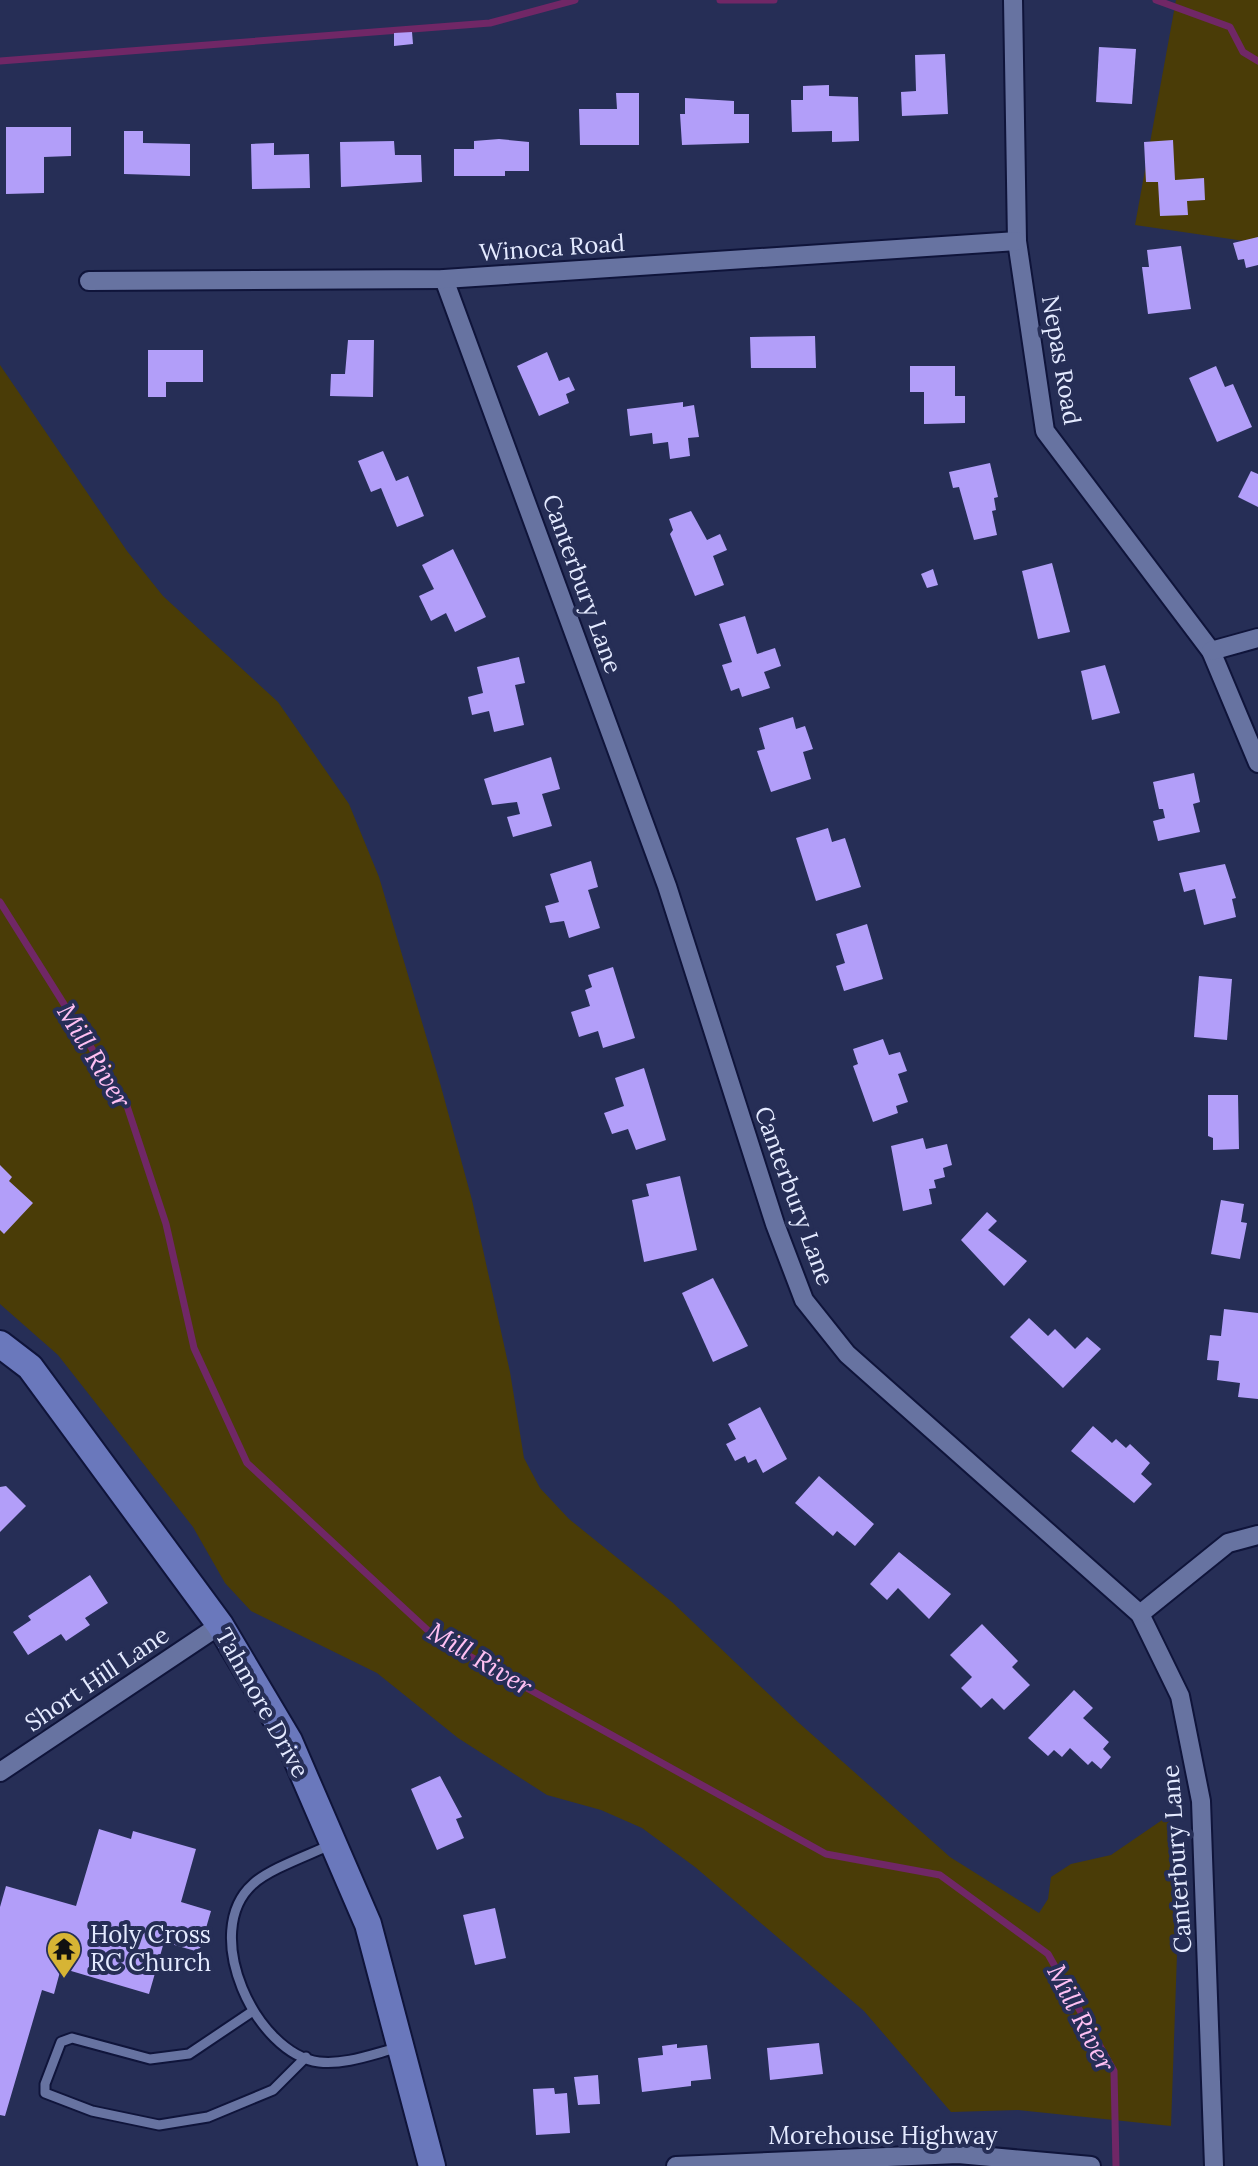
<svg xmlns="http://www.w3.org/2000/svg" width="1258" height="2166" font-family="Lora,serif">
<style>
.green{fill:#4a3c07}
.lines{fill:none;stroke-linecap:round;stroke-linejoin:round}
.stream{stroke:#702766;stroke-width:7}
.building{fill:#b29ef9}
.lane-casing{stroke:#0f143a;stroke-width:13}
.street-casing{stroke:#0f143a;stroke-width:22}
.secondary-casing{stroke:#0f143a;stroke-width:30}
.lane{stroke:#6773a1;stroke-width:9}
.street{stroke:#6773a1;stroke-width:18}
.secondary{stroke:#6a78bc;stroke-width:26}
.labels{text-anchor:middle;stroke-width:8;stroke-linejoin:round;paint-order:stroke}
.street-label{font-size:24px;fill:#e4eaff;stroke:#262e56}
.poi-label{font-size:24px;fill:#e4eaff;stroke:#262e56;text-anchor:start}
.water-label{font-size:26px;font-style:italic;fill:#ffc0f3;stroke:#262e56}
</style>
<rect width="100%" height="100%" fill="#262e56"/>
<g class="green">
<polygon points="1176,0 1258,0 1258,243 1135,225"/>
<polygon points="0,365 127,551 163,596 278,702 349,804 379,877 440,1083 472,1200 510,1372 524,1458 540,1488 569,1519 672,1602 799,1723 950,1857 1039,1913 1048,1899 1051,1877 1071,1864 1111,1855 1168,1816 1180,1868 1171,2126 1018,2110 951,2112 864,2011 695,1867 642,1828 601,1810 547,1795 458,1738 377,1673 251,1611 225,1583 193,1527 58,1355 0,1304"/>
</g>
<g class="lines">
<g class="stream">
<polyline points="720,0 774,0"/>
<polyline points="1156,0 1230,27 1243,52 1258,61"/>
<polyline points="0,61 490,23 575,0"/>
<polyline points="0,902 126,1103 166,1224 194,1348 247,1463 435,1637 826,1854 940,1875 1048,1954 1114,2071 1116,2166"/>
</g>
</g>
<g class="building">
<polygon points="412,32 413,44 394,46 394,33"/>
<polygon points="1099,47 1136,49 1132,104 1096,102"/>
<polygon points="945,54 948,114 902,116 901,92 916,91 915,55"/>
<polygon points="829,85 829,96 858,97 859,141 832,142 832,131 792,132 791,100 803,100 803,86"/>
<polygon points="616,93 639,93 639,145 580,145 579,109 617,109"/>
<polygon points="685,98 734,101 734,114 749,114 749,143 682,145 680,114 685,114"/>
<polygon points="6,127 71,127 71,156 44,157 44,193 6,194"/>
<polygon points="124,131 143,131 143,143 190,144 190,176 124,174"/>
<polygon points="499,139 529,142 529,171 505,171 505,176 454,176 454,149 474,149 474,141"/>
<polygon points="1173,140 1175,180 1204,178 1205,200 1187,201 1188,215 1160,216 1158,182 1146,182 1144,142"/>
<polygon points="394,141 395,155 421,155 422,182 341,187 340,142"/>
<polygon points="274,143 274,155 309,154 310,188 252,189 251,144"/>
<polygon points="1258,237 1258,265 1246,268 1244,259 1238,260 1233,243"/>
<polygon points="1181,246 1191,309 1148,314 1142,267 1149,267 1147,250"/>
<polygon points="815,336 816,368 751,368 750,337"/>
<polygon points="348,340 374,340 373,397 330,396 331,374 345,374"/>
<polygon points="148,350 203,350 203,382 166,382 166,397 148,397"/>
<polygon points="547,352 559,381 569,377 575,390 566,394 569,403 539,416 517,366"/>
<polygon points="910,366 955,366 955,396 965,396 965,423 924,424 924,392 910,392"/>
<polygon points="1216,366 1225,387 1233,384 1252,427 1217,442 1189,378"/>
<polygon points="683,402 683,407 694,405 699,437 688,438 690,456 670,459 668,442 653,444 652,433 630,436 627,409"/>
<polygon points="383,451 396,481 408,476 424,516 397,527 381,488 371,492 358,461"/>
<polygon points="990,463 998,497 994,498 996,510 992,511 997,535 974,540 959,487 953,488 949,472"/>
<polygon points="1251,471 1258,474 1258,507 1238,497"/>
<polygon points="691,511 707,540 720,534 727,550 713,556 724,585 695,596 670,534 673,530 669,519"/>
<polygon points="453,549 486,617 455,632 446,613 431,621 419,596 434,589 422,565"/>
<polygon points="1052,563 1070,632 1038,639 1022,571"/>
<polygon points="933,569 938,585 927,588 921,574"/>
<polygon points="745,616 757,654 775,648 781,666 764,672 770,688 742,697 739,688 731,691 722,665 732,662 719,624"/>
<polygon points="519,657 525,683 515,685 524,725 494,732 489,711 472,715 468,697 483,693 477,667"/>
<polygon points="1105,665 1120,713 1092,720 1081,671"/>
<polygon points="793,717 796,729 805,726 813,749 803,752 811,779 771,792 757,751 765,749 759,728"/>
<polygon points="551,757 560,789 542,794 552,826 513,837 507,817 520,814 517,802 492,805 484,779"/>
<polygon points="1194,773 1200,802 1193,804 1200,832 1158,841 1153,821 1165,818 1163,809 1159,809 1153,782"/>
<polygon points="828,828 832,842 845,838 861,887 816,901 796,838"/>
<polygon points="591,861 598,887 588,890 600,928 569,938 564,921 550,923 545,906 559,902 550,874"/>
<polygon points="1225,864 1236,898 1232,899 1236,917 1204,925 1195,889 1184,892 1179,873"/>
<polygon points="867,924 883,979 844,991 836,966 845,963 836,934"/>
<polygon points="613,967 635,1038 603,1048 598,1031 579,1037 571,1012 590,1006 585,990 592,987 588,975"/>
<polygon points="1199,976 1232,979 1227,1040 1194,1037"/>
<polygon points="883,1039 889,1055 900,1052 907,1071 898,1074 908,1102 896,1106 898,1113 873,1122 853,1066 858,1064 853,1049"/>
<polygon points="644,1068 666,1140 636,1150 628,1129 612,1134 604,1113 624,1106 615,1078"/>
<polygon points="1208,1095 1238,1095 1239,1149 1213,1150 1213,1138 1208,1136"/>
<polygon points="923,1138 926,1149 947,1144 952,1165 943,1168 945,1177 934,1180 936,1188 929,1189 932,1204 903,1211 891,1146"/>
<polygon points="0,1165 12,1177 9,1181 33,1203 4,1234 0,1230"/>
<polygon points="680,1176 697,1250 644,1262 632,1200 649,1196 646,1184"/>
<polygon points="1221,1200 1244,1204 1241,1222 1247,1223 1240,1259 1211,1254"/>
<polygon points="987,1212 997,1221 988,1230 1027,1261 1004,1286 961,1240"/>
<polygon points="713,1278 748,1346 713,1362 682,1293"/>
<polygon points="1224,1309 1258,1313 1258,1399 1238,1397 1240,1383 1217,1380 1219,1361 1207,1360 1210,1335 1221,1336"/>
<polygon points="1029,1318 1048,1336 1055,1329 1075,1349 1087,1337 1101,1349 1063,1388 1010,1337"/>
<polygon points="760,1407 787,1459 763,1473 756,1459 748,1463 745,1456 735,1461 726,1444 736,1439 728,1424"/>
<polygon points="1093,1426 1112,1443 1116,1439 1126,1448 1130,1444 1150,1463 1141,1474 1152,1484 1134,1503 1071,1451"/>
<polygon points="819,1476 874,1524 855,1546 837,1531 833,1536 795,1503"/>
<polygon points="6,1486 26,1506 0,1532 0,1487"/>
<polygon points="899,1552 951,1594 929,1619 898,1588 887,1600 870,1584"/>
<polygon points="90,1575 108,1603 85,1618 90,1625 66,1641 61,1634 28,1655 13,1632 31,1620 28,1616"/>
<polygon points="982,1624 1018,1661 1012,1667 1030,1685 1004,1710 992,1698 981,1708 961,1688 972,1677 950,1655"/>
<polygon points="1074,1690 1093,1708 1083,1718 1109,1742 1103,1749 1111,1757 1101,1769 1092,1761 1088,1765 1070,1748 1062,1757 1054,1750 1048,1756 1028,1738"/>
<polygon points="440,1776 462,1817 456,1819 464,1838 437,1850 411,1789"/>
<polygon points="99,1829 131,1839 133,1831 196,1849 181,1902 211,1911 199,1952 164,1942 149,1994 61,1968 54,1994 42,1990 5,2116 0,2115 0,1907 6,1886 76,1906"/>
<polygon points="495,1908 506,1958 475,1965 463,1915"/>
<polygon points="819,2043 823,2074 770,2080 767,2048"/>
<polygon points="677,2044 677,2048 707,2045 711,2079 691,2081 691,2086 642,2092 638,2058 663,2055 662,2046"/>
<polygon points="598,2075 600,2104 578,2105 574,2077"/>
<polygon points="554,2088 555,2094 567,2093 570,2133 536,2135 533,2089"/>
</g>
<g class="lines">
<g class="lane-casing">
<g id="lane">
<path d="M330,1845C309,1855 269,1869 253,1884C199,1932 256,2054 319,2062C345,2065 373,2054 397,2048"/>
<polyline points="253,2011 189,2054 150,2059 72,2038 61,2042 45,2084 45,2093 92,2111 159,2125 208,2117 273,2090 306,2057"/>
</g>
</g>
<g class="street-casing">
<g id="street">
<polyline points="1013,0 1017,241 1045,431 1211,651 1258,763"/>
<polyline points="444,279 667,886 775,1224 804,1300 847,1354 1140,1614 1180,1696 1201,1801 1214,2166"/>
<polyline points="89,281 444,279 1017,241"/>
<polyline points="1211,651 1258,638"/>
<polyline points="1140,1614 1228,1543 1258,1535"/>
<polyline points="0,1772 220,1625"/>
<polyline points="676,2166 958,2154 1091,2166"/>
</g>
</g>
<g class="secondary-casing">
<polyline id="secondary" points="0,1344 30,1367 220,1625 289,1741 368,1924 432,2166"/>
</g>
<use href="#lane" class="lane"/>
<use href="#street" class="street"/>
<use href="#secondary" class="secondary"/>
</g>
<defs>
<g id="temple-pin" transform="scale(1.8)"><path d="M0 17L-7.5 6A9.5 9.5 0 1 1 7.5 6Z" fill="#d7b434" stroke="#262e56"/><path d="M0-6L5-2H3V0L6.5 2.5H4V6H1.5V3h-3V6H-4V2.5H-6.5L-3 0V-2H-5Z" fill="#111"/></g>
</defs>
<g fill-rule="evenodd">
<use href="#temple-pin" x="64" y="1949"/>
</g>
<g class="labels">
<g class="street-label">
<text transform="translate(552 248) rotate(-4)" y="8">Winoca Road</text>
<text transform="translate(1061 360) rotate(80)" y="8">Nepas Road</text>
<text transform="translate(582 584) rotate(70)" y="8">Canterbury Lane</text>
<text transform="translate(794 1196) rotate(70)" y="8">Canterbury Lane</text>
<text transform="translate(97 1679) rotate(-34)" y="8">Short Hill Lane</text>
<text transform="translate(262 1703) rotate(61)" y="8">Tahmore Drive</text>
<text transform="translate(1177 1859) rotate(-94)" y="8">Canterbury Lane</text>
<text x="883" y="2144">Morehouse Highway</text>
</g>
<g class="poi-label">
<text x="90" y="1943">Holy Cross<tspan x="90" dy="28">RC Church</tspan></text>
</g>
<g class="water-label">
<text transform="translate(94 1056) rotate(59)" y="9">Mill River</text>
<text transform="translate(480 1659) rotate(31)" y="9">Mill River</text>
<text transform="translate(1081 2018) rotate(63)" y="9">Mill River</text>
</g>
</g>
</svg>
